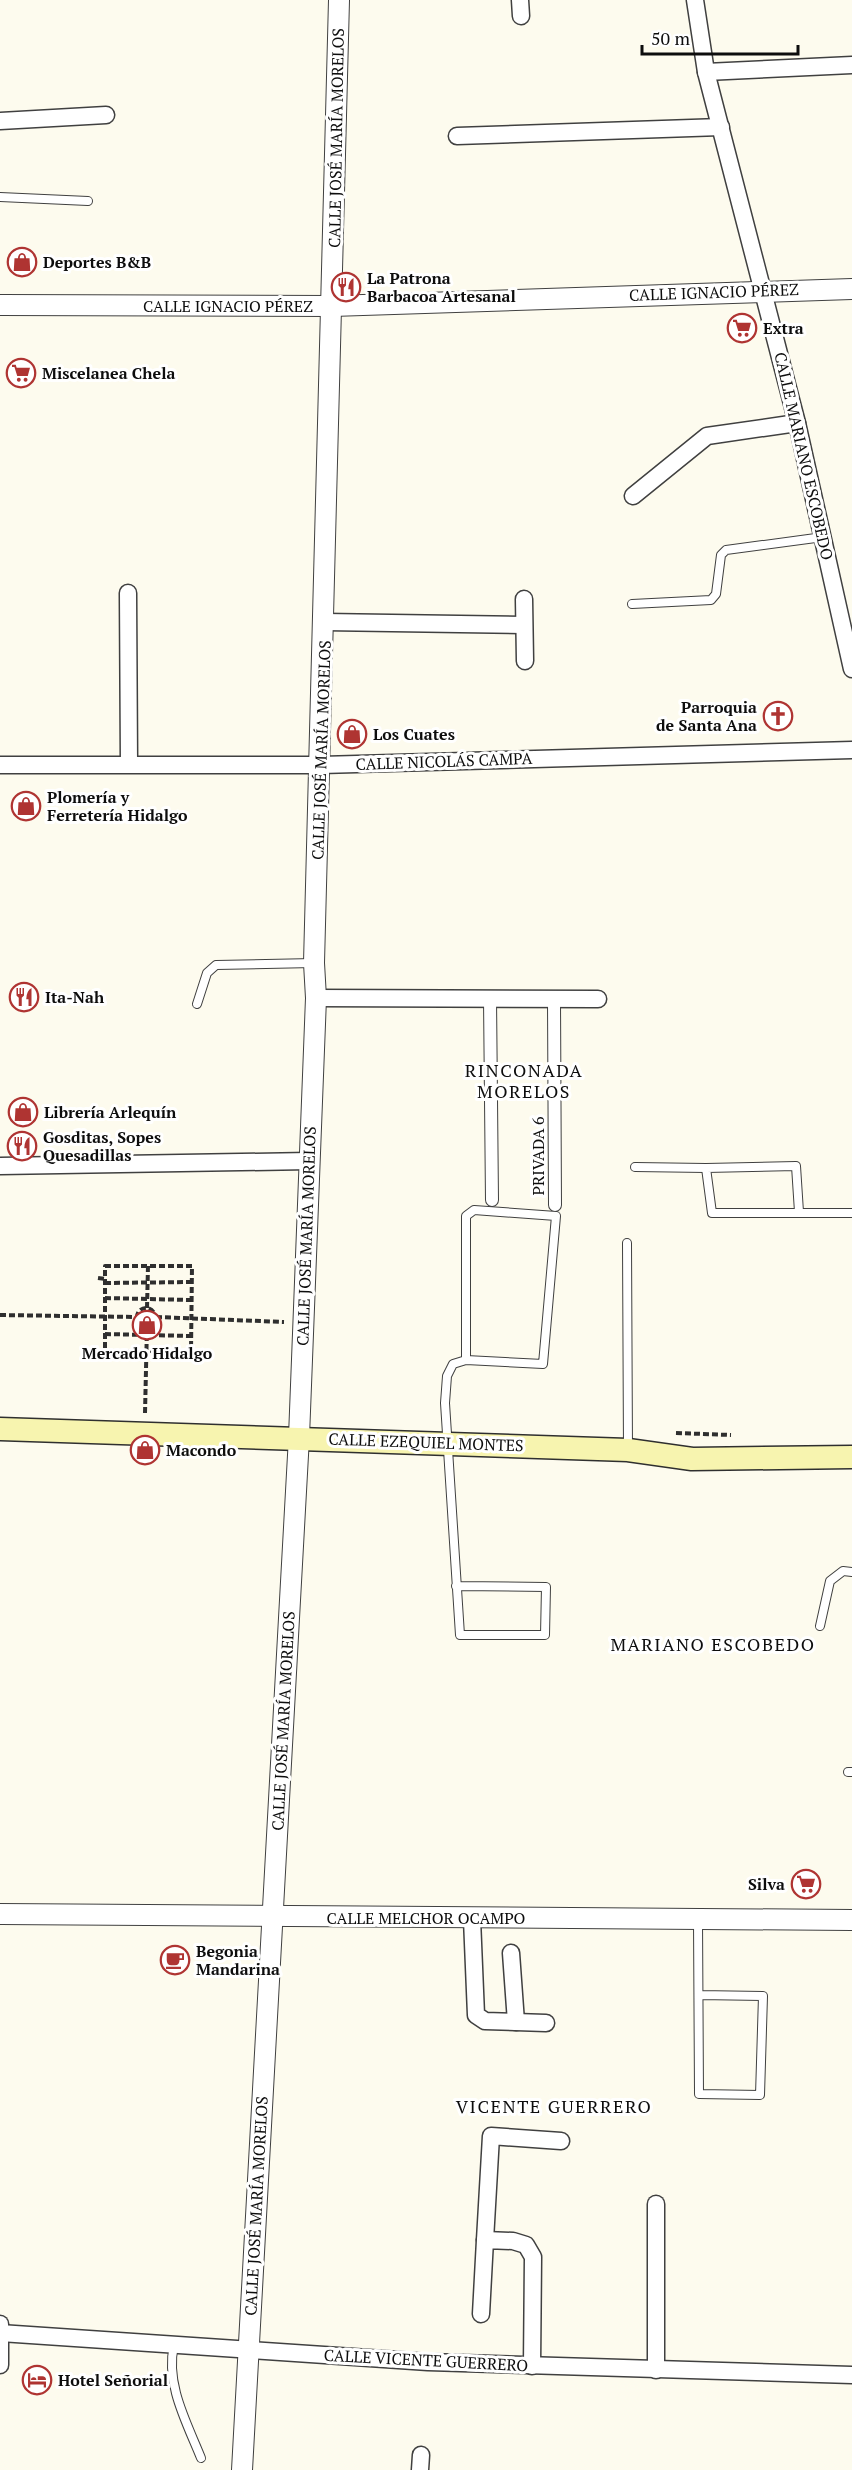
<svg xmlns="http://www.w3.org/2000/svg" width="852" height="2470" font-family="'PT Serif',serif">
<style>
.lines{fill:none;stroke-linecap:round;stroke-linejoin:round}
.service-casing{stroke:#404040;stroke-width:10}
.pedestrian-casing{stroke:#404040;stroke-width:14}
.minor-casing{stroke:#404040;stroke-width:19}
.tertiary-casing{stroke:#404040;stroke-width:22}
.secondary-casing{stroke:#2f2f2f;stroke-width:25}
.path{stroke:#2f2f2f;stroke-width:4;stroke-dasharray:6 3;stroke-linecap:butt}
.service{stroke:#fff;stroke-width:8}
.pedestrian{stroke:#fff;stroke-width:12}
.minor{stroke:#fff;stroke-width:16}
.tertiary{stroke:#fff;stroke-width:20}
.secondary{stroke:#f7f4af;stroke-width:22}
.labels{text-anchor:middle;stroke-width:6;stroke-linejoin:round;paint-order:stroke}
.street-label{font-size:16px;fill:#0d0d0d;stroke:#fff}
.poi-label{font-size:16px;font-weight:bold;fill:#0d0d0d;stroke:#fff;text-anchor:start}
.neighbourhood-label{font-size:18px;letter-spacing:1.5px;fill:#0d0d0d;stroke:#fff}
</style>
<rect width="100%" height="100%" fill="#fdfbee"/>
<g class="lines">
<g class="service-casing">
<g id="service">
<polyline points="0,197 88,201"/>
<polyline points="632,604 711,600 716,594 721,555 726,550 823,537"/>
<polyline points="197,1004 207,973 216,965 314,963"/>
<polyline points="635,1167 706,1168"/>
<polyline points="799,1212 796,1166 706,1168 712,1213 852,1213"/>
<polyline points="627,1243 628,1449"/>
<polyline points="456,1586 546,1587 545,1635 460,1635 445,1403 447,1376 453,1364 466,1360 543,1364 556,1216 474,1210 466,1216 466,1360"/>
<polyline points="820,1626 830,1581 843,1571 852,1572"/>
<polyline points="848,1772 852,1772"/>
<polyline points="698,1920 699,2094 760,2095 763,1996 699,1995"/>
<path d="M174,2345C165,2384 187,2423 201,2458"/>
</g>
</g>
<g class="pedestrian-casing">
<g id="pedestrian">
<polyline points="490,998 492,1200"/>
<polyline points="554,1000 555,1205"/>
</g>
</g>
<g class="minor-casing">
<g id="minor">
<polyline points="520,0 521,16"/>
<polyline points="695,0 706,72 797,423 852,669"/>
<polyline points="706,72 852,65"/>
<polyline points="0,121 106,115"/>
<polyline points="457,136 721,127"/>
<polyline points="633,496 707,436 797,423"/>
<polyline points="128,593 129,764"/>
<polyline points="524,599 525,661"/>
<polyline points="324,622 523,625"/>
<polyline points="0,765 321,765 852,750"/>
<polyline points="316,998 598,999"/>
<polyline points="0,1166 309,1161"/>
<polyline points="472,1919 476,2015 485,2021 546,2023"/>
<polyline points="511,1953 516,2022"/>
<polyline points="656,2204 656,2370"/>
<polyline points="485,2240 491,2136 561,2141"/>
<polyline points="481,2314 485,2240 513,2241 526,2245 533,2257 532,2366"/>
<polyline points="0,2324 0,2365"/>
<polyline points="0,2333 428,2362 852,2375"/>
<polyline points="420,2470 421,2455"/>
</g>
</g>
<g class="tertiary-casing">
<g id="tertiary">
<polyline points="0,305 332,306 852,289"/>
<polyline points="0,1914 852,1920"/>
<polyline points="242,2470 299,1437 316,998 314,963 339,0"/>
</g>
</g>
<g class="secondary-casing">
<polyline id="secondary" points="0,1429 628,1450 692,1459 852,1457"/>
</g>
<g class="path">
<polygon points="105,1266 192,1266 191,1351 105,1351"/>
<polyline points="98,1278 105,1279"/>
<polyline points="105,1283 192,1282"/>
<polyline points="105,1298 191,1300"/>
<circle cx="146" cy="1317" r="9"/>
<polyline points="147,1308 148,1266"/>
<polyline points="0,1315 137,1317"/>
<polyline points="156,1317 284,1322"/>
<polyline points="105,1334 191,1336"/>
<polyline points="145,1413 147,1326"/>
<polyline points="676,1433 731,1435"/>
</g>
<use href="#service" class="service"/>
<use href="#pedestrian" class="pedestrian"/>
<use href="#minor" class="minor"/>
<use href="#tertiary" class="tertiary"/>
<use href="#secondary" class="secondary"/>
</g>
<defs>
<g id="shop-ring" transform="scale(1.5)"><circle r="9.5" fill="#fff" stroke="#af3432" stroke-width="1.5"/><path d="M-5-2.5h2.3a2.7 3.5 0 0 1 5.4 0H5L5.5 6h-11ZM-1.5-2.5h3a1.5 2.3 0 0 0-3 0Z" fill="#af3432"/></g>
<g id="restaurant-ring" transform="scale(1.5)"><circle r="9.5" fill="#fff" stroke="#af3432" stroke-width="1.5"/><path d="M-5-6h1v4h1v-4h1v4h1v-4h1v5L-1.5 .5V6h-2V.5L-5-1ZM5-6V6H3V1.5H1.5Q1.5-4 5-6Z" fill="#af3432"/></g>
<g id="supermarket-ring" transform="scale(1.5)"><circle r="9.5" fill="#fff" stroke="#af3432" stroke-width="1.5"/><path d="M-6-5.5h2.5l.6 2H6L4.5 2H-2.5L-4.4-4H-6ZM-1.5 3.2a1.3 1.3 0 1 0 .1 0ZM3 3.2a1.3 1.3 0 1 0 .1 0Z" fill="#af3432"/></g>
<g id="church-ring" transform="scale(1.5)"><circle r="9.5" fill="#fff" stroke="#af3432" stroke-width="1.5"/><path d="M-1.2-6h2.4v3.5h3.3v2.4h-3.3V6h-2.4V-.1h-3.3v-2.4h3.3Z" fill="#af3432"/></g>
<g id="cafe-ring" transform="scale(1.5)"><circle r="9.5" fill="#fff" stroke="#af3432" stroke-width="1.5"/><path d="M-5.5-4.5H6V0H3Q3 3.5 0 3.5H-2.5Q-5.5 3.5-5.5 0ZM3-3.2v2h1.7v-2ZM-6 4.5H4V6H-6Z" fill="#af3432"/></g>
<g id="hotel-ring" transform="scale(1.5)"><circle r="9.5" fill="#fff" stroke="#af3432" stroke-width="1.5"/><path d="M-6-4.5h1.5V1H6V5H4.5V3h-9V5H-6ZM-4 0a1.8 1.8 0 1 1 3.6 0ZM.5 0V-2.5h3Q6-2.5 6 0Z" fill="#af3432"/></g>
</defs>
<g fill-rule="evenodd">
<use href="#shop-ring" x="22" y="262"/>
<use href="#restaurant-ring" x="346" y="287"/>
<use href="#supermarket-ring" x="742" y="328"/>
<use href="#supermarket-ring" x="21" y="373"/>
<use href="#church-ring" x="778" y="716"/>
<use href="#shop-ring" x="352" y="734"/>
<use href="#shop-ring" x="26" y="806"/>
<use href="#restaurant-ring" x="24" y="997"/>
<use href="#shop-ring" x="23" y="1112"/>
<use href="#restaurant-ring" x="22" y="1146"/>
<use href="#shop-ring" x="147" y="1325"/>
<use href="#shop-ring" x="145" y="1450"/>
<use href="#supermarket-ring" x="806" y="1884"/>
<use href="#cafe-ring" x="175" y="1960"/>
<use href="#hotel-ring" x="37" y="2380"/>
</g>
<g class="labels">
<g class="street-label">
<text transform="translate(336 138) rotate(-89)" y="6">CALLE JOSÉ MARÍA MORELOS</text>
<text transform="translate(714 292) rotate(-2)" y="6">CALLE IGNACIO PÉREZ</text>
<text x="228" y="312">CALLE IGNACIO PÉREZ</text>
<text transform="translate(804 456) rotate(77)" y="6">CALLE MARIANO ESCOBEDO</text>
<text transform="translate(321 750) rotate(-88)" y="6">CALLE JOSÉ MARÍA MORELOS</text>
<text transform="translate(444 761) rotate(-2)" y="6">CALLE NICOLÁS CAMPA</text>
<text transform="translate(538 1156) rotate(-90)" y="6">PRIVADA 6</text>
<text transform="translate(306 1236) rotate(-88)" y="6">CALLE JOSÉ MARÍA MORELOS</text>
<text transform="translate(426 1442) rotate(2)" y="6">CALLE EZEQUIEL MONTES</text>
<text transform="translate(283 1721) rotate(-87)" y="6">CALLE JOSÉ MARÍA MORELOS</text>
<text x="426" y="1924">CALLE MELCHOR OCAMPO</text>
<text transform="translate(256 2206) rotate(-87)" y="6">CALLE JOSÉ MARÍA MORELOS</text>
<text transform="translate(426 2360) rotate(3)" y="6">CALLE VICENTE GUERRERO</text>
</g>
<g class="poi-label">
<text x="43" y="268">Deportes B&amp;B</text>
<text x="367" y="284">La Patrona<tspan x="367" dy="18">Barbacoa Artesanal</tspan></text>
<text x="763" y="334">Extra</text>
<text x="42" y="379">Miscelanea Chela</text>
<text x="757" y="713" text-anchor="end">Parroquia<tspan x="757" dy="18">de Santa Ana</tspan></text>
<text x="373" y="740">Los Cuates</text>
<text x="47" y="803">Plomería y<tspan x="47" dy="18">Ferretería Hidalgo</tspan></text>
<text x="45" y="1003">Ita-Nah</text>
<text x="44" y="1118">Librería Arlequín</text>
<text x="43" y="1143">Gosditas, Sopes<tspan x="43" dy="18">Quesadillas</tspan></text>
<text x="147" y="1359" text-anchor="middle">Mercado Hidalgo</text>
<text x="166" y="1456">Macondo</text>
<text x="785" y="1890" text-anchor="end">Silva</text>
<text x="196" y="1957">Begonia<tspan x="196" dy="18">Mandarina</tspan></text>
<text x="58" y="2386">Hotel Señorial</text>
</g>
<g class="neighbourhood-label">
<text x="524" y="1077">RINCONADA<tspan x="524" dy="21">MORELOS</tspan></text>
<text x="713" y="1651">MARIANO ESCOBEDO</text>
<text x="554" y="2113">VICENTE GUERRERO</text>
</g>
</g>
<path d="M642 45v9h156v-9" fill="none" stroke="#0d0d0d" stroke-width="3"/>
<text x="651" y="45" font-size="18" fill="#0d0d0d" stroke="#ffffff" stroke-width="4.5" paint-order="stroke">50 m</text>
</svg>
